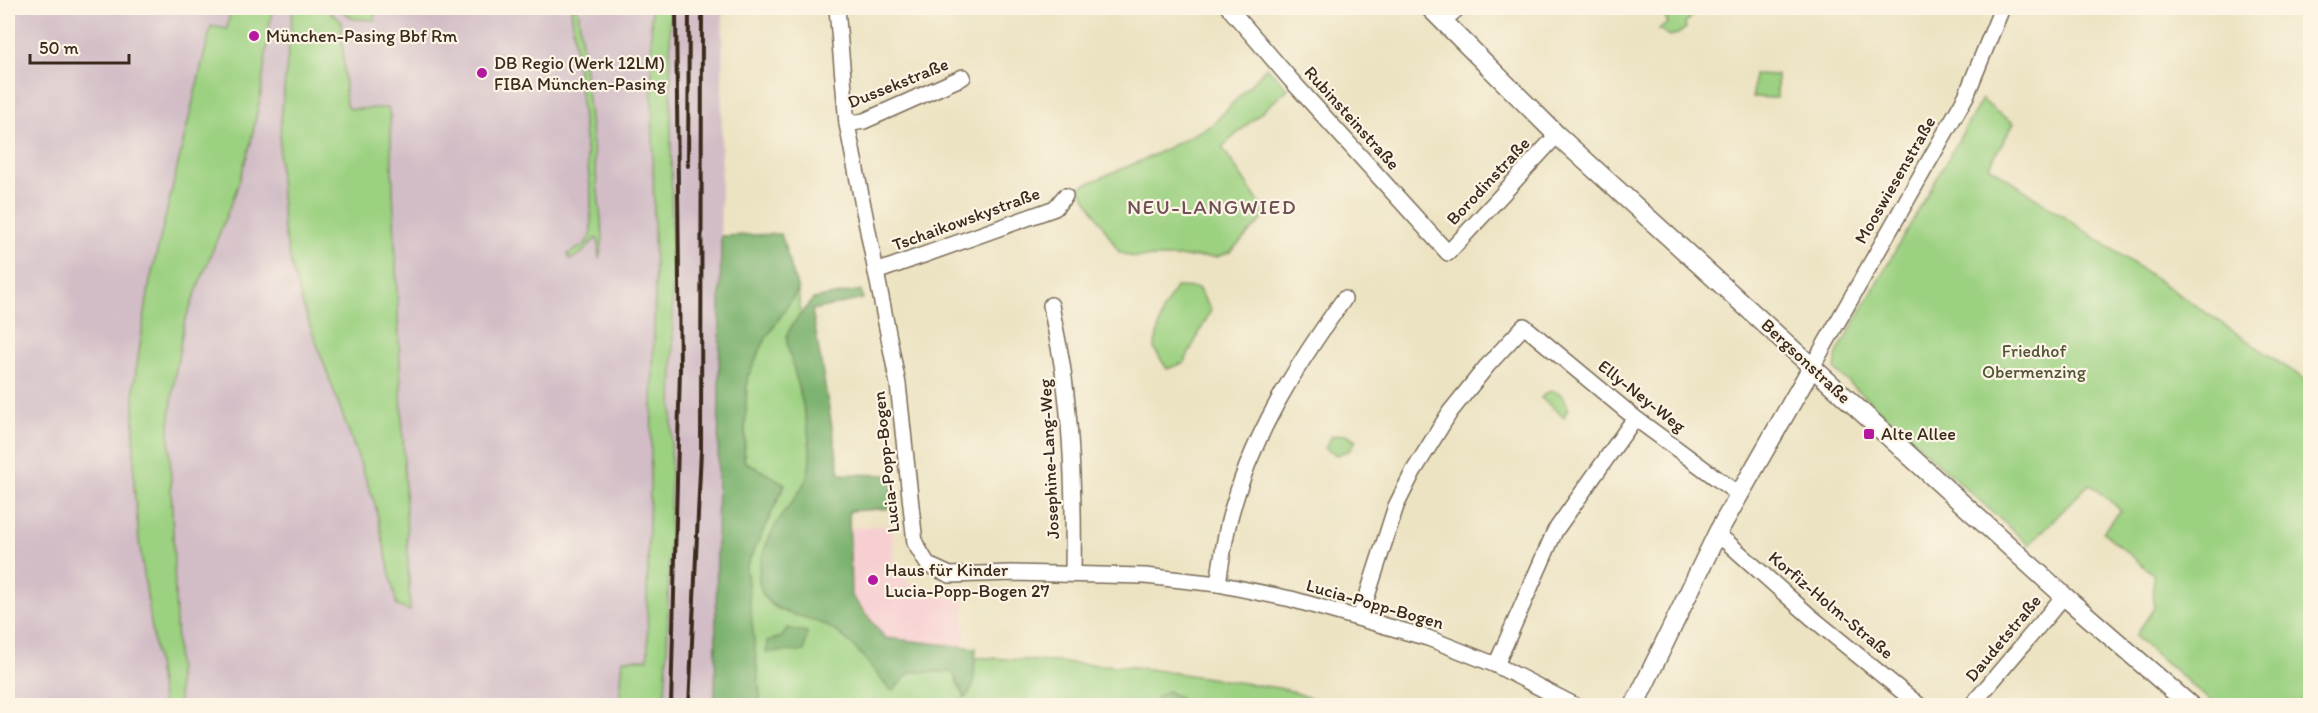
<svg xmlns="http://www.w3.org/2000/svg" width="2318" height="713" font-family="Itim,sans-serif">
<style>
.built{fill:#f7cfd1}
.industrial{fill:#d2bdc6}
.green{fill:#9cd181;stroke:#6c7e50;stroke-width:1.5}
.forest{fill:#7db36f;stroke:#5c6e46;stroke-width:1.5}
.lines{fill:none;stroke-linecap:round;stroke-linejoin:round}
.minor-casing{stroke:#796b57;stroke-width:18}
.tertiary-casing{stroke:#796b57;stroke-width:21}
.minor{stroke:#fff;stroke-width:15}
.tertiary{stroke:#fff;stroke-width:18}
.rail{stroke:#3b2a1e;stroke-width:4}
.poi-dot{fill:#b5179e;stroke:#fcf5e5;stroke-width:2}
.labels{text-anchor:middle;stroke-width:4.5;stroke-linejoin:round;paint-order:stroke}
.poi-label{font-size:18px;fill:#3b2a1e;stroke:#fcf5e5;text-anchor:start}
.street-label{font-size:18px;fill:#3b2a1e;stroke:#fcf5e5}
.park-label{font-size:18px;fill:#535437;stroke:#fcf5e5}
.quarter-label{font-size:21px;letter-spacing:1.5px;fill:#715157;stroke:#fcf5e5}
</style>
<rect width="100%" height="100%" fill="#fcf5e5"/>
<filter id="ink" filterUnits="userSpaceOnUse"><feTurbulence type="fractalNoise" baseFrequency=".0167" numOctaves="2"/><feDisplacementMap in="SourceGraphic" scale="12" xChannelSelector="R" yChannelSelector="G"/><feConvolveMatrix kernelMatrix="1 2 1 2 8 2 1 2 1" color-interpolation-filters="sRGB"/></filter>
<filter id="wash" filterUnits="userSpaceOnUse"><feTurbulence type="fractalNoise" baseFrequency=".008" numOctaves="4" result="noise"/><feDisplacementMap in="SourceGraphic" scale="24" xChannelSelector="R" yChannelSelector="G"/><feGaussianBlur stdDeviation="1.35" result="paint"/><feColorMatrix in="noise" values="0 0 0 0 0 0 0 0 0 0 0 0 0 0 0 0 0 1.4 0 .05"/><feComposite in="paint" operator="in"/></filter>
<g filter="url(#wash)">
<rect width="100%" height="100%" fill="#ece3c2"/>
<polygon class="built" points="892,525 893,567 920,594 964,599 964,651 878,645 842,613 837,529"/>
<polygon class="industrial" points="18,8 723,8 715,705 8,706 8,50"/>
<g class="green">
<polygon points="231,8 272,8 261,93 250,146 236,191 184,323 175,375 169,426 179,705 163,705 139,541 134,486 134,384 150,281 211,26 227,29"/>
<polygon points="293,8 325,8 341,21 346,105 351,109 388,108 390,116 410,611 397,606 375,504 303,306 292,268 283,226 279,161 281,116"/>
<polygon points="338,8 373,8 375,20 354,19"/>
<polygon points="571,8 578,8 603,238 599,259 598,239 595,239 582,253 570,260 568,254 585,245 591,235 591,195"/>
<polygon points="651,8 670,8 673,359 667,660 664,705 619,706 623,659 648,659 647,598 655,293"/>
<polygon points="1675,8 1692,8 1693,15 1685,24 1686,28 1678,34 1669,36 1659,29 1668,23 1665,18 1670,10 1673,12"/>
<polygon points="1267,67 1288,89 1222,147 1262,207 1264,218 1230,252 1217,257 1133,257 1119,252 1079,187 1152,156 1212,125"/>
<polygon points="1754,74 1777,75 1777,98 1753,97"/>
<polygon points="1982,99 1995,111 2014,123 1989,166 2310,383 2310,705 2215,705 2135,636 2154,608 2153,574 2103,532 2121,510 2089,484 2029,545 1835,370 1837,353"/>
<polygon points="1176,287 1198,288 1211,310 1184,363 1167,369 1154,348 1163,310"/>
<polygon points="798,290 833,618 878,655 991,658 1134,667 1285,689 1330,705 759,705 746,567 785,484 744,461 747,378 766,338"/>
<path d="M1552,391C1563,393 1565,398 1568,408L1564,417L1541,398L1546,393Z"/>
<polygon points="1346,434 1356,440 1350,450 1337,455 1325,449 1332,436"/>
</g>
<g class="forest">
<polygon points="781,234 798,290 766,338 747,378 744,461 785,484 746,567 761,705 715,705 721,236"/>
<path d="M861,290L863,299L812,310L840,474L891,475L894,508L849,511L851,595L885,638L976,648L973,687L965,698L952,672H911L893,690L888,688C867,662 849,633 816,621C799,615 774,613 764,596C750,573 769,535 782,515C791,502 802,492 807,477C818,444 795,377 787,343V334L793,324L813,299Z"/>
<polygon points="787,628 807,632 804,651 766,652 767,641 782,637"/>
<polygon points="1167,691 1180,698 1178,705 1154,705 1157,697"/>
</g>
</g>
<g filter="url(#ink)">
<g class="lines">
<g class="minor-casing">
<g id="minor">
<polyline points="837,8 847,124 898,384 915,543 928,565 950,575 1011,573 1145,576 1218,584 1291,599 1428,638 1496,665 1576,706"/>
<polyline points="1229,8 1291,80 1448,253 1557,135"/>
<polyline points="1443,21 1458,8"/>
<polyline points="847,124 864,121 963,77"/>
<polyline points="876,272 1055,208 1065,196"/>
<path d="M1051,305C1055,329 1061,353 1064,378C1073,443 1074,508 1073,574"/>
<polyline points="1812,367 1966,96 2002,8"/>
<polyline points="1716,535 1727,542 1811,617 1920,706"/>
<path d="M1218,584C1221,563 1224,542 1229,521C1250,439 1295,367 1344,299"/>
<polyline points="1360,618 1396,506 1413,472 1450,412 1487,366 1524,326 1635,418 1738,494"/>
<polyline points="1496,665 1555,531 1635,418"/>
<polyline points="1971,706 2064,596"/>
</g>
</g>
<g class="tertiary-casing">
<g id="tertiary">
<polyline points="1430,8 1557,135 2064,596 2191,706"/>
<polyline points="1634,706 1718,532 1812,367"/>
</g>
</g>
<use href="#minor" class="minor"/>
<use href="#tertiary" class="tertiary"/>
<g class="rail">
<polyline points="688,166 689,8"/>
<polyline points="671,706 680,369 676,8"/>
<polyline points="689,706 701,450 702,8"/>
</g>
</g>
</g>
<g class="poi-dot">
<circle cx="254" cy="36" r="6"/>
<circle cx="482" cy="73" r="6"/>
<rect x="1863" y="428" width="12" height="12" rx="3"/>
<circle cx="873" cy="580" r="6"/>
</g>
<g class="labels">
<g class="poi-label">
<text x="266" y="42">München-Pasing Bbf Rm</text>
<text x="494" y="69">DB Regio (Werk 12LM)<tspan x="494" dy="21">FIBA München-Pasing</tspan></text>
<text x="1881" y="440">Alte Allee</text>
<text x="885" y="576">Haus für Kinder<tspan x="885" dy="21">Lucia-Popp-Bogen 27</tspan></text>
</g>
<g class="street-label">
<text transform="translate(898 83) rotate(-22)" y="6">Dussekstraße</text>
<text transform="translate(1352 118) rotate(48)" y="6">Rubinsteinstraße</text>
<text transform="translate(1895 180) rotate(-60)" y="6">Mooswiesenstraße</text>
<text transform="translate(1488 181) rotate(-47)" y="6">Borodinstraße</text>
<text transform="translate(966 219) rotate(-20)" y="6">Tschaikowskystraße</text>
<text transform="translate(1806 361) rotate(43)" y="6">Bergsonstraße</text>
<text transform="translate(1642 396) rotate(38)" y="6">Elly-Ney-Weg</text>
<text transform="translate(1049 459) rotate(-93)" y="6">Josephine-Lang-Weg</text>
<text transform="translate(886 462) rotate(-96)" y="6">Lucia-Popp-Bogen</text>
<text transform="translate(1375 604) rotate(16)" y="6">Lucia-Popp-Bogen</text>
<text transform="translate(1831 605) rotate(40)" y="6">Korfiz-Holm-Straße</text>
<text transform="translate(2003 638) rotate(-50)" y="6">Daudetstraße</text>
</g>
<g class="park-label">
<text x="2034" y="357">Friedhof<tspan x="2034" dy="21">Obermenzing</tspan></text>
</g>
<g class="quarter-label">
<text x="1212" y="214">NEU-LANGWIED</text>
</g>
</g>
<rect width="2318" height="713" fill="none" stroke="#fcf5e5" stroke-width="30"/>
<path d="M30 54v9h99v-9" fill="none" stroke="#3b2a1e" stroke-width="3"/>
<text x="39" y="54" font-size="18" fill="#3b2a1e" stroke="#fcf5e5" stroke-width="4.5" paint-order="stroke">50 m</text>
</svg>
